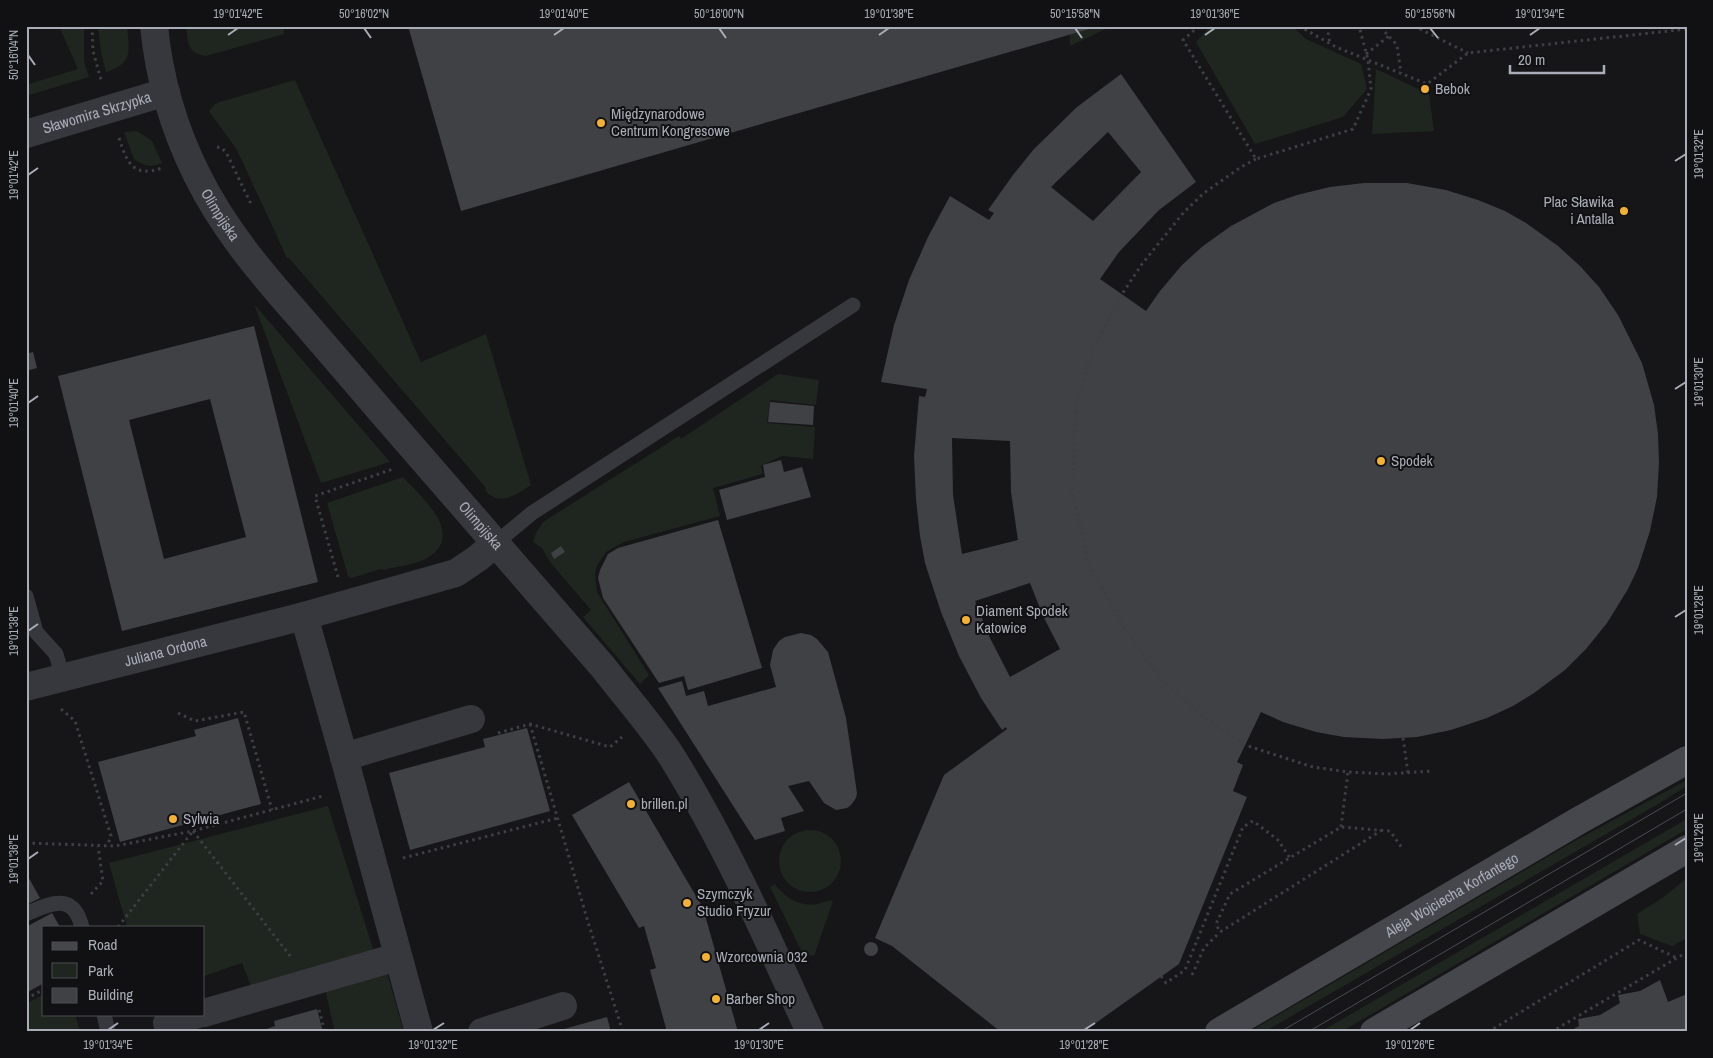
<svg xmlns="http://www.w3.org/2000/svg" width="1713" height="1058" font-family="'Archivo Narrow',sans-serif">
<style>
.green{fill:#1e261f}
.building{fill:#404145;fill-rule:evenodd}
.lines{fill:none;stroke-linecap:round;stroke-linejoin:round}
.path{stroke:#3d3f44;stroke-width:3;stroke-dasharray:2.5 4;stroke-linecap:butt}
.lane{stroke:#37383d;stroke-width:15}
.street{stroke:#37383d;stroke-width:28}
.secondary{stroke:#45474d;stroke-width:28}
.tram{stroke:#4a4c52;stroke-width:1}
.ticks{fill:none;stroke:#a8adb8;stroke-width:2}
.poi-dot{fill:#f2b134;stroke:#111113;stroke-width:2}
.labels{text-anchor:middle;stroke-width:4;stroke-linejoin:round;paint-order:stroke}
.poi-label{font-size:15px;fill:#a8adb8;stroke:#111113;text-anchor:start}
.street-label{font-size:15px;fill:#a8adb8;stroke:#111113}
.neatline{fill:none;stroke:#a8adb8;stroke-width:2}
.ticks-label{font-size:12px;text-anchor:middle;fill:#a8adb8}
</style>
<rect width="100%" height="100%" fill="#161618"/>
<g class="green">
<polygon points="59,26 84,26 84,61 89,77 26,96 26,85 78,69"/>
<path d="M98,26H127C129,51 134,63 106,72L101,52Z"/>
<path d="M186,26H283L284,34L206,56C187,53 188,43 186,26Z"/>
<polygon points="1070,26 1112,26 1070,46"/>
<polygon points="1211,26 1292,26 1306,39 1361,64 1367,89 1343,117 1255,144 1196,42"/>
<polygon points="1376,69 1429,94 1434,131 1372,134"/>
<path d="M295,80L421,362L486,334L531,485C516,495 499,507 485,490L486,488L289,258H287L237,150L209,111L215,104L220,102Z"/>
<path d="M137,131L152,141L162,163C151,168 144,166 134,159L124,132Z"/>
<polygon points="254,304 390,462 321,483"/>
<polygon points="778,374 819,380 816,405 770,400 767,423 815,427 813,459 782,456 761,466 763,474 713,488 720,516 624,542 606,552 597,566 595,574 597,592 649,675 640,684 583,617 591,610 550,562 542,548 533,542 536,533 543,522 679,436 681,439"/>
<path d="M403,477C421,497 465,533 429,557C417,565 397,566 384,570L381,569L351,578L348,576L327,503Z"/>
<polygon points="1687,780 1687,786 1658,804 1264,1032 1249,1032 1573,842"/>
<polygon points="328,806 375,955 251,986 242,963 204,976 204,927 127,927 109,863"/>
<polygon points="1687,819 1687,829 1341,1032 1320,1032"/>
<circle cx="810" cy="861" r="31"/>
<polygon points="1687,878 1687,938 1672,946 1640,934 1637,914 1664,897"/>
<path d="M775,884C785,898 799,907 817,904C823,903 827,899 833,901L814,956L808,955L801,950L770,887Z"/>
<polygon points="387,973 404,1032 335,1032 325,989"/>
<polygon points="44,994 44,1014 75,1014 80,1032 26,1032 26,1004"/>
</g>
<g class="building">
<polygon points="408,26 1096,26 1096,27 461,211"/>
<path d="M1121,74L1196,182L1159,210L1119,252L1100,279L1146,311L1160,291L1182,265L1203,246L1231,226L1274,203L1297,195L1330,187L1364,183H1407L1446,190L1478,200L1505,211L1526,223L1558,246L1580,266L1599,287L1618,315L1642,363L1654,405L1658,434L1659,463L1657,497L1650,531L1638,568L1628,589L1607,623L1586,649L1565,670L1534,693L1513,706L1487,718L1451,730L1417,737L1383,739L1344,737L1316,732L1283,722L1261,712L1237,762L1243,765L1233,791L1247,797L1179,964L1083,1032H1001L892,946L875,938L944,775L1007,729L1006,727L1002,730L981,698L959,656L941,612L925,563L920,536L916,499L914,456L919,396L925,397L927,389L881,382L894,325L909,280L928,237L950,196L989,220L994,213L988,210L1013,175L1034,149L1077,107ZM1108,132L1141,172L1093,221L1051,187ZM952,438L1010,441L1011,492L1018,540L962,554L953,495ZM1030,583L1043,616L1060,649L1010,677L990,638L975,601Z"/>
<path d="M254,326L318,582L122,631L58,376ZM210,399L246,537L164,559L129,420Z"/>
<polygon points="33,352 37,368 26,371 26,354"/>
<polygon points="770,402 814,406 813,425 768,422"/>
<polygon points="781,460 784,472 802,467 811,497 727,520 719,490 765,477 763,465"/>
<polygon points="718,520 762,668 688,690 684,676 659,683 603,598 598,578 600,570 608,554 618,548"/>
<polygon points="561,546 565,552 554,559 551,553"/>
<polygon points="801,633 811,635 817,639 828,652 846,718 857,793 856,798 851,805 847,808 836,810 824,803 809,781 788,786 804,811 781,818 785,831 755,840 658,688 682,681 686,696 704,691 708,706 776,687 770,665 773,650 779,641 785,637"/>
<polygon points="238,718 261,804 120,842 98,762 196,736 194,730"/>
<polygon points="527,728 550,811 410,850 389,773 485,747 483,739"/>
<polygon points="629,782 703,908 738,1032 667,1032 650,970 656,968 644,926 639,928 572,815"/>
<polygon points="26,873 40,898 26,905"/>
<polygon points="52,913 60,927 44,927 44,983 26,993 26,927"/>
<circle cx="871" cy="949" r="7"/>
<polygon points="1660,980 1668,1002 1687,994 1687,1032 1568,1032 1579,1026 1578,1019 1600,1015 1620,1003 1618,995 1640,991"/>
<polygon points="317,1009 323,1032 258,1032 275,1026 274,1021"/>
<polygon points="607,1017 611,1032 565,1032 564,1029"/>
</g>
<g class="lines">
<g class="path">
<polyline points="92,26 93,51 101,80"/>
<polyline points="1199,26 1183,40 1256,159 1353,129 1371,89 1368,60 1359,26"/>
<polyline points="1299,26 1336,47 1427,84 1468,53 1687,29"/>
<polyline points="1327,26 1330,44"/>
<polyline points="1385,26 1384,31 1397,45 1401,73"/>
<polyline points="1414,26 1468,53"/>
<polyline points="1366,54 1389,36"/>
<path d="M119,138C127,163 133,178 162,168"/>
<polyline points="217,147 222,148 227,154 251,204"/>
<polyline points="1256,159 1241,167 1204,193 1184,212 1142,264 1124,291 1093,349 1076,404 1072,492 1089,565 1122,624 1157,674 1200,715 1245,745 1313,767 1348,772 1387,774 1433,771"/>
<polyline points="338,577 315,496 393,469"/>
<polyline points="61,709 75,721 111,836 107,846"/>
<polyline points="178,713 195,721 244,712 272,810"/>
<polyline points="530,724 588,922 623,1032"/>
<polyline points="498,733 530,724 610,747 622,737"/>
<polyline points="1403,738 1408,773"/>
<polyline points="1341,827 1348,772"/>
<polyline points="1382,830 1220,932 1216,924 1230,894 1341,827 1390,831 1402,848"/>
<polyline points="193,831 291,957"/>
<polyline points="26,843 115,846 193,831 323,796"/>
<polyline points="403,858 558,818"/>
<polyline points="91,894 103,881 98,846"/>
<polyline points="118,927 193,831"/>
<polyline points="1192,975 1204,948 1220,932"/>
<polyline points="1161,976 1166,983 1185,970 1243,827 1253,821 1278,840 1290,858"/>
<polyline points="26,999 44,989"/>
<polyline points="319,1010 325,1032"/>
<polyline points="1488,1032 1639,940 1677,958"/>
<polyline points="1551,1032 1687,952"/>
</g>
<g class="lane">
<polyline points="496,543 532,513 853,305"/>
<polyline points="26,596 36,632 56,654 63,678"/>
<path d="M26,914C51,903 73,892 82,927"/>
<polyline points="104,1014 108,1032"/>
</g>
<g class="street">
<path id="s1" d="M154,26C159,77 174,129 197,175C223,228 261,273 300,317C328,350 357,383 386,417C458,500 531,583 603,667C626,697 652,726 672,757C726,844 768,939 810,1032"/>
<path id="s2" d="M26,134L166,92"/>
<polyline points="304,616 344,757 419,1032"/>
<path id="s3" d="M26,687L304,616L456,573L478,558L496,543"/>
<polyline points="344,757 471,719"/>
<polyline points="204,1013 397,957"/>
<polyline points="167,1023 198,1014"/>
<polyline points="482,1032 563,1006"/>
</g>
<g class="secondary">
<path id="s4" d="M1219,1032L1578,821L1687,760"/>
<polyline points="1374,1032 1687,849"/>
</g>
<g class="tram">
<polyline points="1280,1032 1687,793"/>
<polyline points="1308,1032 1687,809"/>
</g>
</g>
<path class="ticks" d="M364,28L371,38M719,28L726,38M1075,28L1082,38M1430,28L1438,38M228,35L238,28M554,35L564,28M879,35L889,28M1205,35L1215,28M1530,35L1540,28M28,55L35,65M1675,161L1686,154M28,175L38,168M1675,389L1686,382M28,403L38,396M1675,617L1686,610M28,631L38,624M1675,845L1686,838M28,859L38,852M108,1030L118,1023M433,1030L444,1023M759,1030L769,1023M1084,1030L1095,1023M1410,1030L1420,1023"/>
<g class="poi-dot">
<circle cx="1425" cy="89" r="5"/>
<circle cx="601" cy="123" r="5"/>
<circle cx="1624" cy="211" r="5"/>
<circle cx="1381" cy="461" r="5"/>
<circle cx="966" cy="620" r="5"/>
<circle cx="631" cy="804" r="5"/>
<circle cx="173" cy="819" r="5"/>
<circle cx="687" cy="903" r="5"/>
<circle cx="706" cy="957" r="5"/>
<circle cx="716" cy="999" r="5"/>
</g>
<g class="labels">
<g class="poi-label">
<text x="1435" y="94">Bebok</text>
<text x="611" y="119">Międzynarodowe<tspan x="611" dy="17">Centrum Kongresowe</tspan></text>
<text x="1614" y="207" text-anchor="end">Plac Sławika<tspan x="1614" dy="17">i Antalla</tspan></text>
<text x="1391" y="466">Spodek</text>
<text x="976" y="616">Diament Spodek<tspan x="976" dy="17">Katowice</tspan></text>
<text x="641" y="809">brillen.pl</text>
<text x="183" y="824">Sylwia</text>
<text x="697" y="899">Szymczyk<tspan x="697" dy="17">Studio Fryzur</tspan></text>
<text x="716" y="962">Wzorcownia 032</text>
<text x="726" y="1004">Barber Shop</text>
</g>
<g class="street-label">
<text dy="5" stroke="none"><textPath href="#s2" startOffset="74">Sławomira Skrzypka</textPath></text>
<text dy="5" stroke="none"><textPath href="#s1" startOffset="202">Olimpijska</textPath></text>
<text dy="5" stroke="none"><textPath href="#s1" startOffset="608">Olimpijska</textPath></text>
<text dy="5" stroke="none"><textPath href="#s3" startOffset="144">Juliana Ordona</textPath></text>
<text dy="5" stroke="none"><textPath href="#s4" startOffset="270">Aleja Wojciecha Korfantego</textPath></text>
</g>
</g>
<rect width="1713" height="1058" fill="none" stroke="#111113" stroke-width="55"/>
<rect x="42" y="926" width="162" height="90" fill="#111113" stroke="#4d4f55"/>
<rect x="52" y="942" width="25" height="8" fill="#45474d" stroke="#4d4f55"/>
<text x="88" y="950" font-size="15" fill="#a8adb8">Road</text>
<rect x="52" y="963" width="25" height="15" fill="#1e261f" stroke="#4d4f55"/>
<text x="88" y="976" font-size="15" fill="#a8adb8">Park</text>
<rect x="52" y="988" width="25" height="15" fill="#404145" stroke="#4d4f55"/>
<text x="88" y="1000" font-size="15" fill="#a8adb8">Building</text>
<path d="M1510 65v8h94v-8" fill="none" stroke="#a8adb8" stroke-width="2.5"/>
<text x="1518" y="65" font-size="15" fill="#a8adb8" stroke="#111113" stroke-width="4" paint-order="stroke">20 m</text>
<rect x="28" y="28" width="1658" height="1002" class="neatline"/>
<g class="ticks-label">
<text x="238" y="18">19°01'42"E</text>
<text x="364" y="18">50°16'02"N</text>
<text x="564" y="18">19°01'40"E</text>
<text x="719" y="18">50°16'00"N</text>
<text x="889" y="18">19°01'38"E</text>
<text x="1075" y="18">50°15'58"N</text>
<text x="1215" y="18">19°01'36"E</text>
<text x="1430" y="18">50°15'56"N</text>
<text x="1540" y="18">19°01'34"E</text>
<text transform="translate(14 55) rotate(-90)" y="4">50°16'04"N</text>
<text transform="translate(1699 154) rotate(-90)" y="4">19°01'32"E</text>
<text transform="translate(14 175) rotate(-90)" y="4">19°01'42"E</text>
<text transform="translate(1699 382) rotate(-90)" y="4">19°01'30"E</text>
<text transform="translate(14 403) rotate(-90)" y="4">19°01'40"E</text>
<text transform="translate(1699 610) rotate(-90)" y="4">19°01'28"E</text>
<text transform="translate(14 631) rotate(-90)" y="4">19°01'38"E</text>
<text transform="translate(1699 838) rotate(-90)" y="4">19°01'26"E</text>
<text transform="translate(14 859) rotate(-90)" y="4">19°01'36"E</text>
<text x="108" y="1049">19°01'34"E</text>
<text x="433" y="1049">19°01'32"E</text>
<text x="759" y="1049">19°01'30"E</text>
<text x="1084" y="1049">19°01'28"E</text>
<text x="1410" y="1049">19°01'26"E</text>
</g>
</svg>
